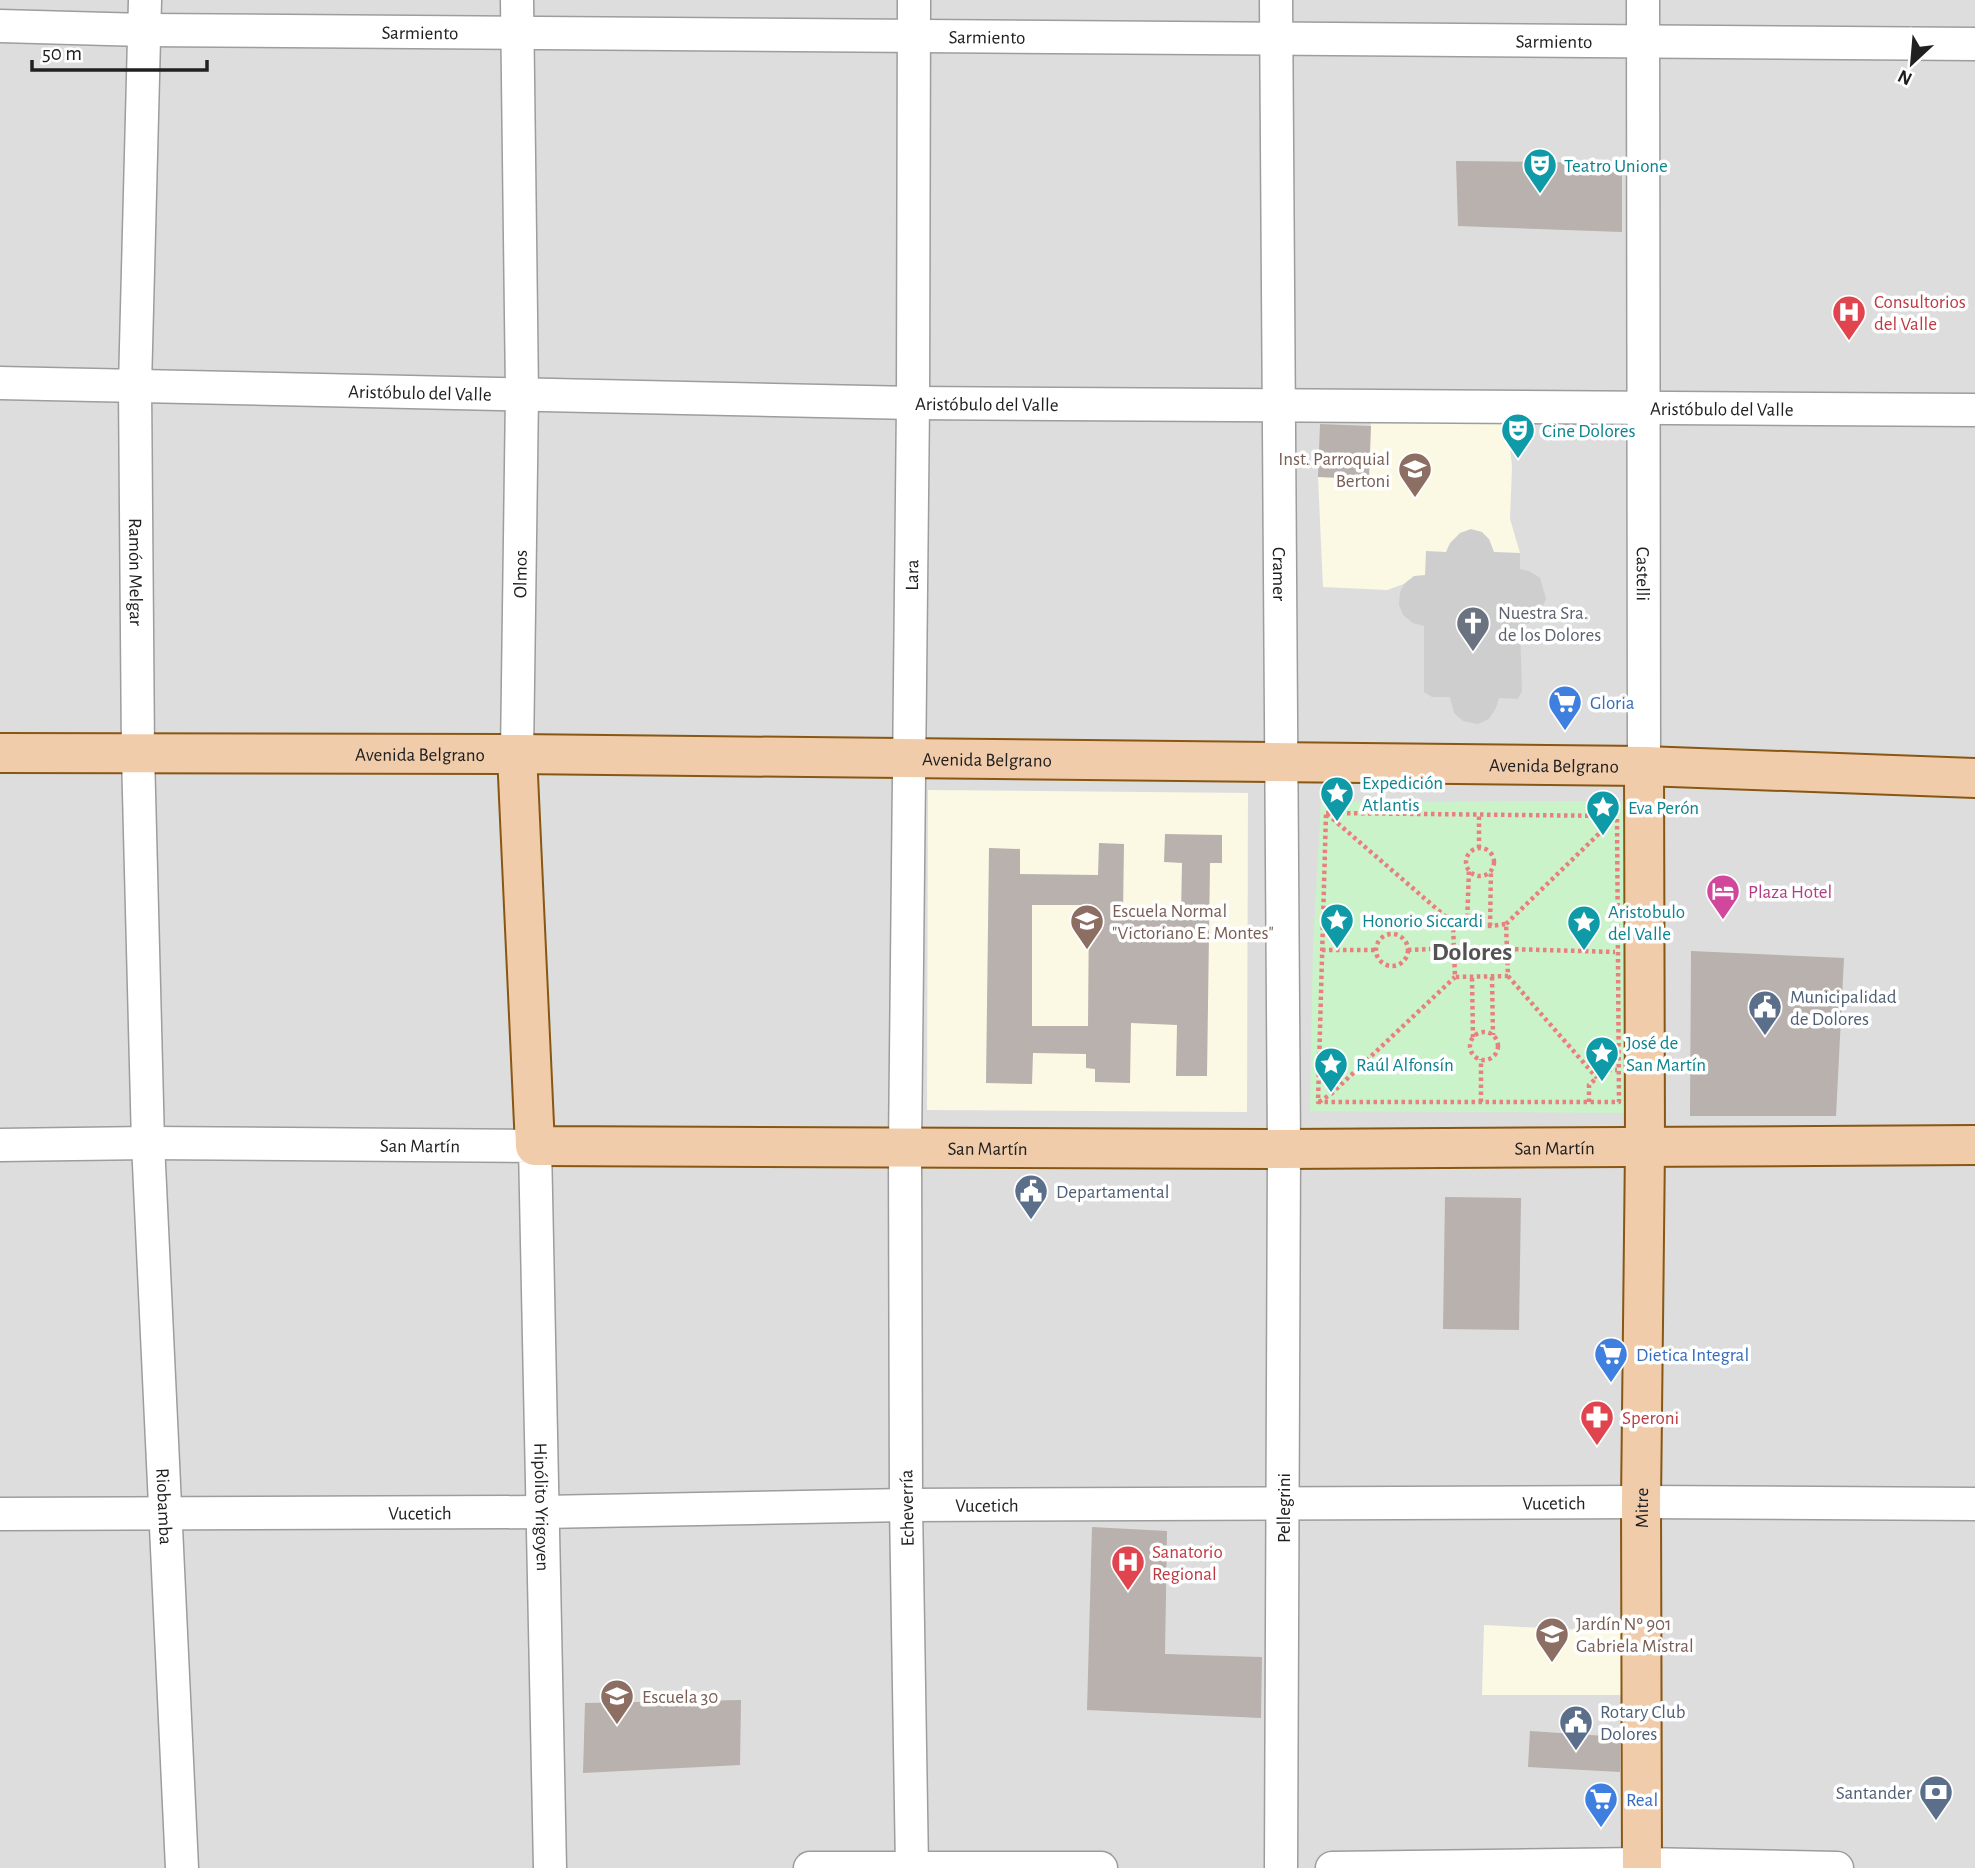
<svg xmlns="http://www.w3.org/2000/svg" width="1975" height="1868" font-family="'Alegreya Sans',sans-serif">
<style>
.residential{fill:#dedddd}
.education{fill:#fbf9e4}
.religious{fill:#cecece}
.park{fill:#cbf3ca}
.building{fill:#b8b1ad;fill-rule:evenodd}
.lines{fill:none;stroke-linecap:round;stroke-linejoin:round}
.minor-casing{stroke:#9d9d9d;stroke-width:35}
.major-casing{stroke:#885713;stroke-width:42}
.path{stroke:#e9807f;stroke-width:4.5;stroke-dasharray:3.5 3.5;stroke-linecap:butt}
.minor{stroke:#fff;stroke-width:32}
.major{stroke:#f1ccab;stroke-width:38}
.labels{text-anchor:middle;stroke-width:7;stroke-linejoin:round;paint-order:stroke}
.street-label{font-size:19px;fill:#202020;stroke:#fff}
.culture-label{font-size:19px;fill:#0d838f;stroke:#fff;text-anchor:start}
.health-label{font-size:19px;fill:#be3a42;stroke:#fff;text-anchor:start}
.education-label{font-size:19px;fill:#785e54;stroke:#fff;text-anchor:start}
.worship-label{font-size:19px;fill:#5b616d;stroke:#fff;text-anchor:start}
.shop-label{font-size:19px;fill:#366cbe;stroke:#fff;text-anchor:start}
.hotel-label{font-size:19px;fill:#b23c85;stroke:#fff;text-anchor:start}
.service-label{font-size:19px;fill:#4e5e75;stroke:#fff;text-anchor:start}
.district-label{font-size:26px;font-weight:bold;fill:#535353;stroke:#fff}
</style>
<rect width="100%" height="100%" fill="#efece7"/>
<rect class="residential" x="0" y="0" width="1975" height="1868"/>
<g class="education">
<polygon points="1507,417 1512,467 1510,519 1520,553 1446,552 1426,576 1387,590 1323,587 1318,477 1368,479 1371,421"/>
<polygon points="928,790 1248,793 1247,1112 927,1110"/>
<polygon points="1484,1625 1621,1632 1622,1695 1482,1695"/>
</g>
<polygon class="religious" points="1471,529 1482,532 1489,539 1494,552 1520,553 1520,569 1529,571 1540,578 1546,599 1536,619 1527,624 1520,623 1522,691 1518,699 1499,698 1496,708 1489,719 1478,724 1463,721 1454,713 1450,697 1432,697 1424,692 1424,626 1413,623 1403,615 1399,605 1400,592 1405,583 1414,576 1425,575 1426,551 1446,552 1450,543 1460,533"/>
<polygon class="park" points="1632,801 1631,1113 1310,1111 1313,946 1321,802"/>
<g class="building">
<polygon points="1456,161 1622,163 1622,232 1458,226"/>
<polygon points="1320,424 1371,426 1369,479 1318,477"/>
<path d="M1165,834L1222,835V863H1210L1207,1076H1176L1177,1025L1131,1023L1130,1083L1095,1082V1069L1086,1068V1054L1033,1053L1032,1084L986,1083L989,848L1020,849V874L1098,875L1099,843L1124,844L1123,914L1181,915L1182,863L1164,862ZM1032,905H1089L1088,1026H1032Z"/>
<polygon points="1691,951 1844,958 1836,1116 1690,1116"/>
<polygon points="1445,1197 1521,1198 1519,1330 1443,1329"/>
<polygon points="1092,1527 1167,1531 1165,1654 1262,1657 1261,1718 1087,1710"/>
<polygon points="741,1700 740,1765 583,1773 585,1703"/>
<polygon points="1530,1731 1620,1737 1620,1772 1528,1767"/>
</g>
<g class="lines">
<g class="minor-casing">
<g id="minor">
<path id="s1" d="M145,0L135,386L138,754L148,1143L182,1868"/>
<path id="s2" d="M1276,0L1284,1149L1281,1868"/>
<path id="s3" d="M1643,0L1644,766"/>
<path id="s4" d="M0,26L144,30L1975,44"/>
<path id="s5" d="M0,383L913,403L1975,410"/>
<path id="s6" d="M517,754L522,394L517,0"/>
<path id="s7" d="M0,1145L148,1143L535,1146L550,1868"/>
<path id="s8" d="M0,1514L542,1512L906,1505L1641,1502L1975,1504"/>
<polyline points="810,1868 1101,1868"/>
<path id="s9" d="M912,1868L906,1505L905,1148L913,403L914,0"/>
<polyline points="1332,1868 1642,1864 1837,1868"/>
</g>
</g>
<g class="major-casing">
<g id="major">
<path id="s10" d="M0,753L517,754L1644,766L1975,778"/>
<path id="s11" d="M517,754L535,1146L1284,1149L1975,1145"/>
<path id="s12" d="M1642,1868L1641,1502L1645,1147L1644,766"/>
</g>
</g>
<g class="path">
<polygon points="1326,813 1617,816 1619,1102 1318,1102"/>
<polyline points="1327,814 1453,923"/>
<polyline points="1479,848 1479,815"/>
<circle cx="1480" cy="862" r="14"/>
<polygon points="1453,923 1490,926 1506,924 1508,976 1455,977"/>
<polyline points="1467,924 1469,869"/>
<polyline points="1506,924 1613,820"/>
<polyline points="1490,926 1491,871"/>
<circle cx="1392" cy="950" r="16"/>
<polyline points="1508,949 1615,952"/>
<polyline points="1322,950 1376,950"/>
<polyline points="1408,950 1455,948"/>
<polyline points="1508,976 1597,1078"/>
<polyline points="1492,977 1493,1035"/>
<polyline points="1472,978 1473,1037"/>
<circle cx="1484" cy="1046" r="14"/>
<polyline points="1319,1102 1331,1094 1455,977"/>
<polyline points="1481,1102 1481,1059"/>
<polyline points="1589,1102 1589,1085 1605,1070 1617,1070"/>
</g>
<use href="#minor" class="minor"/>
<use href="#major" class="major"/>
</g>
<defs>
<g id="theatre-pin" transform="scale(1.75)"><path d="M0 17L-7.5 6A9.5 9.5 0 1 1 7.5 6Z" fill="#0f9aa8" stroke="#fff"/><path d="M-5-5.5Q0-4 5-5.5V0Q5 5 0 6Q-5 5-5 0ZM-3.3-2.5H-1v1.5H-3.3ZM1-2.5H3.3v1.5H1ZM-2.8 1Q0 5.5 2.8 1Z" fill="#fff"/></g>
<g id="hospital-pin" transform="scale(1.75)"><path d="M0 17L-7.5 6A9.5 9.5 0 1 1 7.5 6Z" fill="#e0444e" stroke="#fff"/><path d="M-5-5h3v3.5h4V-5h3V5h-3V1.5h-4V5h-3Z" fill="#fff"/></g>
<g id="school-pin" transform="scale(1.75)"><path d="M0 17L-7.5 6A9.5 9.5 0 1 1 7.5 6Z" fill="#8d6e63" stroke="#fff"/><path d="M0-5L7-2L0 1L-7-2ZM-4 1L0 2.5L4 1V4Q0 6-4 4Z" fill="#fff"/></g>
<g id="church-pin" transform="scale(1.75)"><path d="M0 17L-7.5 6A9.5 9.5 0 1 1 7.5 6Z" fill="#6b7280" stroke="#fff"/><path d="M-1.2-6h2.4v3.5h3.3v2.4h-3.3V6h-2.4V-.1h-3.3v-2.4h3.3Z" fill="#fff"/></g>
<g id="supermarket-pin" transform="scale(1.75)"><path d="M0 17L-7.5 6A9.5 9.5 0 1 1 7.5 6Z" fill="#3f7fe0" stroke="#fff"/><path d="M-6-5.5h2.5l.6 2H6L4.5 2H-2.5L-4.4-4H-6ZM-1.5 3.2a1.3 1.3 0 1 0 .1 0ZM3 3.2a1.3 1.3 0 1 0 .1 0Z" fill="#fff"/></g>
<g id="sight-pin" transform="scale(1.75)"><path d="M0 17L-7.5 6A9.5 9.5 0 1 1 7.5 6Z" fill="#0f9aa8" stroke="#fff"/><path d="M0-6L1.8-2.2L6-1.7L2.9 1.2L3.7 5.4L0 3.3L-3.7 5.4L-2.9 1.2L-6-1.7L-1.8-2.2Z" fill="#fff"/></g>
<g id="hotel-pin" transform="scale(1.75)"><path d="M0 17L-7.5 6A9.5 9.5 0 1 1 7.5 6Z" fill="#d1479c" stroke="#fff"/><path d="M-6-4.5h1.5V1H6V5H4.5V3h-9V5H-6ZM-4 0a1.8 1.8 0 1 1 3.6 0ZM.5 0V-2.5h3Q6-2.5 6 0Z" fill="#fff"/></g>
<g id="civic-pin" transform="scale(1.75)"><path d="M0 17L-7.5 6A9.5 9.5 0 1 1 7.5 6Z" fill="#5c6f8a" stroke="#fff"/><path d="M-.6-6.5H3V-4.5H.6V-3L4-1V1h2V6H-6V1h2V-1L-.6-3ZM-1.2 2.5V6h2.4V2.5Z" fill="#fff"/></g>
<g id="pharmacy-pin" transform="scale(1.75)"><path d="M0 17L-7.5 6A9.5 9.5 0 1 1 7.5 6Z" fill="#e0444e" stroke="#fff"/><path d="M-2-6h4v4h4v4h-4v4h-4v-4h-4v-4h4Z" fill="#fff"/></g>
<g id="bank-pin" transform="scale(1.75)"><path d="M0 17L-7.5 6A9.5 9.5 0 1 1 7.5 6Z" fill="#5c6f8a" stroke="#fff"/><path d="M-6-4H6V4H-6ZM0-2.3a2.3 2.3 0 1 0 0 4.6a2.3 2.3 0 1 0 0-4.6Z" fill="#fff"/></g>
</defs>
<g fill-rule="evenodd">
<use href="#theatre-pin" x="1540" y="165"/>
<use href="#hospital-pin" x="1849" y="312"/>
<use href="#theatre-pin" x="1518" y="430"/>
<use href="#school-pin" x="1415" y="469"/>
<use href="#church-pin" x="1473" y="623"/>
<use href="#supermarket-pin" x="1565" y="702"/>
<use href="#sight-pin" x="1337" y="793"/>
<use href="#sight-pin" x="1603" y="807"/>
<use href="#hotel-pin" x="1723" y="891"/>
<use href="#sight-pin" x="1337" y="920"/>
<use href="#school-pin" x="1087" y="921"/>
<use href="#sight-pin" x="1584" y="922"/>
<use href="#civic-pin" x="1765" y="1007"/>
<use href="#sight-pin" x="1602" y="1053"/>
<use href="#sight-pin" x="1331" y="1064"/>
<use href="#civic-pin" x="1031" y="1191"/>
<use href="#supermarket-pin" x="1611" y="1354"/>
<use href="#pharmacy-pin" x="1597" y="1417"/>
<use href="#hospital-pin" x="1128" y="1562"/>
<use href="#school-pin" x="1552" y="1634"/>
<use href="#school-pin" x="617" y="1696"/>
<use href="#civic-pin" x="1576" y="1722"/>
<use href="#bank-pin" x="1936" y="1792"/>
<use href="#supermarket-pin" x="1601" y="1799"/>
</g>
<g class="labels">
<g class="street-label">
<text dy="7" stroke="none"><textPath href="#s4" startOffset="420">Sarmiento</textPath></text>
<text dy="7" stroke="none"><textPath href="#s4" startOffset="987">Sarmiento</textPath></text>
<text dy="7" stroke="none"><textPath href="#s4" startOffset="1554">Sarmiento</textPath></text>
<text dy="7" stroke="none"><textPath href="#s5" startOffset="420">Aristóbulo del Valle</textPath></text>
<text dy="7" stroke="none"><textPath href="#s5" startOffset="987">Aristóbulo del Valle</textPath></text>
<text dy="7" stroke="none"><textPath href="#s5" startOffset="1722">Aristóbulo del Valle</textPath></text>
<text dy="7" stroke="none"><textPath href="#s1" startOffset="572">Ramón Melgar</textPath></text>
<text dy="7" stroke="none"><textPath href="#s6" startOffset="180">Olmos</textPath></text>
<text dy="7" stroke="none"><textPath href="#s3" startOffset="574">Castelli</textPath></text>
<text dy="7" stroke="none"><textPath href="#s9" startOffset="1293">Lara</textPath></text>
<text dy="7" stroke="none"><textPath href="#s2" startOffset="574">Cramer</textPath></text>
<text dy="7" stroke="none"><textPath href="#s10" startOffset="420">Avenida Belgrano</textPath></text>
<text dy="7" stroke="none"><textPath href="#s10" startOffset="987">Avenida Belgrano</textPath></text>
<text dy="7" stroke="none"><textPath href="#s10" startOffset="1554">Avenida Belgrano</textPath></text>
<text dy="7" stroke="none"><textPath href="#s7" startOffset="420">San Martín</textPath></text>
<text dy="7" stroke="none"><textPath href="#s11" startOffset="1412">San Martín</textPath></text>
<text dy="7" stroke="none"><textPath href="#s11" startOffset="845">San Martín</textPath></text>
<text dy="7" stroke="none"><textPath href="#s8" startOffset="1554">Vucetich</textPath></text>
<text dy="7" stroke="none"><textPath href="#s8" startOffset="987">Vucetich</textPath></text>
<text dy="7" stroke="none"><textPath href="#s1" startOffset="1507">Riobamba</textPath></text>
<text dy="7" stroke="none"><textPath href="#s7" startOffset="896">Hipólito Yrigoyen</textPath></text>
<text dy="7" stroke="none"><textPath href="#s12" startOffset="360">Mitre</textPath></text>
<text transform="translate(906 1508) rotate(-91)" y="7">Echeverría</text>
<text transform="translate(1283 1508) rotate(-90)" y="7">Pellegrini</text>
<text dy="7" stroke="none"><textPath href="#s8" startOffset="420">Vucetich</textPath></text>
</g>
<g class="culture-label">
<text x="1564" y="172">Teatro Unione</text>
<text x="1542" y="437">Cine Dolores</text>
<text x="1362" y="789">Expedición<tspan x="1362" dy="22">Atlantis</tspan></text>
<text x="1628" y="814">Eva Perón</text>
<text x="1608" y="918">Aristobulo<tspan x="1608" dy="22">del Valle</tspan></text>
<text x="1362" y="927">Honorio Siccardi</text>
<text x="1626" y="1049">José de<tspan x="1626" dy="22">San Martín</tspan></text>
<text x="1356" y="1071">Raúl Alfonsín</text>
</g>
<g class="health-label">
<text x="1874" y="308">Consultorios<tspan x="1874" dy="22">del Valle</tspan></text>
<text x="1622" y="1424">Speroni</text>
<text x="1152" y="1558">Sanatorio<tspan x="1152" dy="22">Regional</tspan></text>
</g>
<g class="education-label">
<text x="1390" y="465" text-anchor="end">Inst. Parroquial<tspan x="1390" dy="22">Bertoni</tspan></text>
<text x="1112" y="917">Escuela Normal<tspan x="1112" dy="22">"Victoriano E. Montes"</tspan></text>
<text x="1576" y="1630">Jardín Nº 901<tspan x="1576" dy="22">Gabriela Mistral</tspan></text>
<text x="642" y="1703">Escuela 30</text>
</g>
<g class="worship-label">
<text x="1498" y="619">Nuestra Sra.<tspan x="1498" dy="22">de los Dolores</tspan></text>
</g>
<g class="shop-label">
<text x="1590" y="709">Gloria</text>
<text x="1636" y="1361">Dietica Integral</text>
<text x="1626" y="1806">Real</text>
</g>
<g class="hotel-label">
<text x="1748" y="898">Plaza Hotel</text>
</g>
<g class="service-label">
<text x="1790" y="1003">Municipalidad<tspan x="1790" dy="22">de Dolores</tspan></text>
<text x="1056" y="1198">Departamental</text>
<text x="1600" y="1718">Rotary Club<tspan x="1600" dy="22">Dolores</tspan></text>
<text x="1912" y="1799" text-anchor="end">Santander</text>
</g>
<g class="district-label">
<text x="1472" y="960">Dolores</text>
</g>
</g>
<g transform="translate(1912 63) rotate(206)" stroke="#ffffff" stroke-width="5" paint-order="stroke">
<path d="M0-5L12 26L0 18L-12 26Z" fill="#202020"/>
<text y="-10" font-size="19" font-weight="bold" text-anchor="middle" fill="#202020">N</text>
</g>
<path d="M32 60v10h175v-10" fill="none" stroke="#202020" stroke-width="3.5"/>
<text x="42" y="60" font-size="21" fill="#202020" stroke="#ffffff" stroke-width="5" paint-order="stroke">50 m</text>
</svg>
